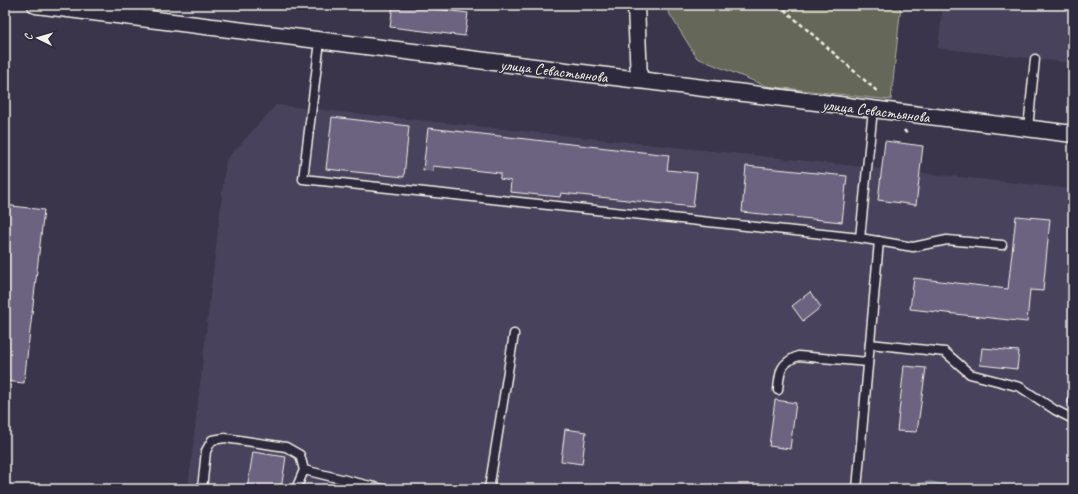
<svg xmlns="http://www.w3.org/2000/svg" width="1078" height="494" font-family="Caveat,sans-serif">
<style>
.built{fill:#4a435b}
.green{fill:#656859;stroke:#acaca0}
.water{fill:#4a6175;stroke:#8e9ba3}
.building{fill:#6c6381;stroke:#f4f1e8}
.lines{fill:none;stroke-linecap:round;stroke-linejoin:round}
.lane-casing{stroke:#f4f1e8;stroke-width:11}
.street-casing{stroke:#f4f1e8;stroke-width:19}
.path{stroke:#f4f1e8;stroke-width:2.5;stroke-dasharray:4 3;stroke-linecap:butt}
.lane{stroke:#2f2a3d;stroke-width:8}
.street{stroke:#2f2a3d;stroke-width:16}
.labels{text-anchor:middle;stroke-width:3;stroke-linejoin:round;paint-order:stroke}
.street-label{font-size:16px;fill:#f4f1e8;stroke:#2f2a3d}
</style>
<rect width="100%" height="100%" fill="#3b354b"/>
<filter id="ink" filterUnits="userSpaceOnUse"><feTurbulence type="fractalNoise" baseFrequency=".025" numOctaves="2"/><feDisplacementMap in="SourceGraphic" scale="8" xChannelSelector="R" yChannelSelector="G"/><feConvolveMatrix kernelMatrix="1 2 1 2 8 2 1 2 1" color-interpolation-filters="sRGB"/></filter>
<g filter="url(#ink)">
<g class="built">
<polygon points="943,5 1073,5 1073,63 938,48"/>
<polygon points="276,105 1073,189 1073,489 188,489 226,160"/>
</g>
<polygon class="green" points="664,5 901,5 891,100 766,86 697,58"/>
<polygon class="water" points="931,482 948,486 952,489 907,489 915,484"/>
<g class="building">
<polygon points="393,5 405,5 468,13 465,36 390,27"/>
<polygon points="332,117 409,126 404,177 326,169"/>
<polygon points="428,128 669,155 667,170 697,173 693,207 561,193 560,197 510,192 511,181 500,179 500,173 433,166 433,171 423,170"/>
<polygon points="885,141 923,146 916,205 878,200"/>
<polygon points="746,166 847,176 842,222 742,212"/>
<polygon points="5,205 44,210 24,383 5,381"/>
<polygon points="1016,216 1050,219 1043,291 1030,290 1027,322 910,309 914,278 1008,289"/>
<polygon points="810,292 821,307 803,321 792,306"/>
<polygon points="982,348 1019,351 1017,369 980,365"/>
<polygon points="1073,351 1073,403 1068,403"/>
<polygon points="904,366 926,368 917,432 897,431"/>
<polygon points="775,400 796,403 790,449 769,446"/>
<polygon points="565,429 586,432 582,464 561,461"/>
<polygon points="253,452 286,457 281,489 247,489"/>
</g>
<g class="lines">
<g class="lane-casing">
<g id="lane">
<polyline points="320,41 303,179 860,238 913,247 947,240 1002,245"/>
<polyline points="1028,128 1035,59"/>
<polyline points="860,238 873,109"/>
<polyline points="870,344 945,352 970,374 1020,387 1055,410 1073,419"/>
<path d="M778,390C780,372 779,364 798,356L868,362"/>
<polyline points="202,489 206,451 212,440 225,438 286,447 300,455 304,470 383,489"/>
<polyline points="296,489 304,470"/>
<polyline points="489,489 514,334"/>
<polyline points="857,489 879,241"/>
</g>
</g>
<g class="street-casing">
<g id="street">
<polyline points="36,5 1073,134"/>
<polyline points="636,5 639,80"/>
</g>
</g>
<g class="path">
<polyline points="779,5 878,92"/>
<polyline points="904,130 908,135"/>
</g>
<use href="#lane" class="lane"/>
<use href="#street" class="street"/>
</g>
</g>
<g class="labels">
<g class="street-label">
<text transform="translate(554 70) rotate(7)" y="6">улица Севастьянова</text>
<text transform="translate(876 110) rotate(7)" y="6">улица Севастьянова</text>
</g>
</g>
<rect width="1078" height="494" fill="none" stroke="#2f2a3d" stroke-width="20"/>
<rect x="10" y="10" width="1058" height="474" fill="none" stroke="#f4f1e8" stroke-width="1.5" filter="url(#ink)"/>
<g transform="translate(38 38) rotate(275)" stroke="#2f2a3d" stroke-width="3" paint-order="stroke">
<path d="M0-3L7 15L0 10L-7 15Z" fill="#f4f1e8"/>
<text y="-6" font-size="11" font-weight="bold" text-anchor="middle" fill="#f4f1e8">С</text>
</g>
</svg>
